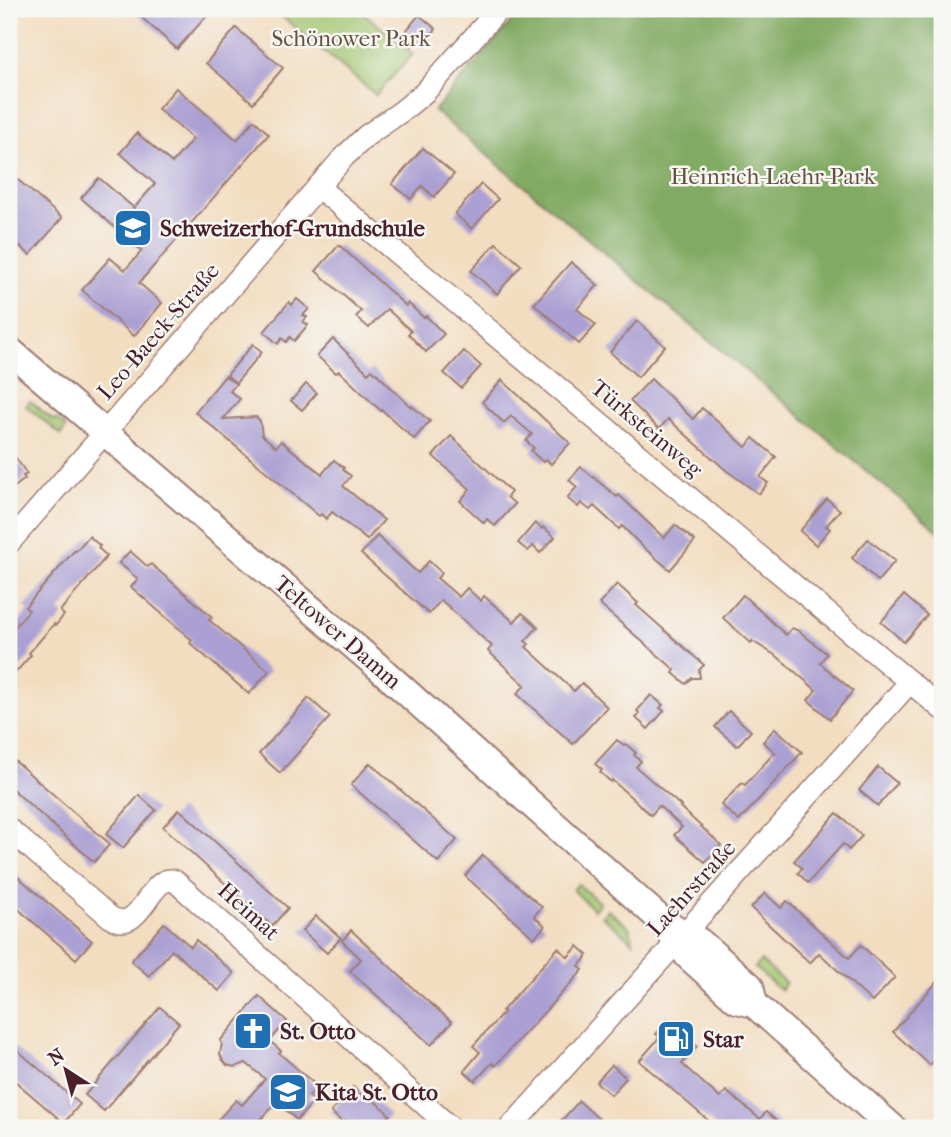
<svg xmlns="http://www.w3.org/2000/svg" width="951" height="1137" font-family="'IM FELL French Canon',serif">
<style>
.green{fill:#a2c56f;stroke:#76724d;stroke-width:2}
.forest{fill:#81aa62;stroke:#666446;stroke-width:2}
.building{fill:#aba0d3}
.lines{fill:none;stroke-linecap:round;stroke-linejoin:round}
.minor-casing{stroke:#9e7e76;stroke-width:24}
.major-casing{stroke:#9e7e76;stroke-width:30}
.minor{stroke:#fff;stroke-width:21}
.major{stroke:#fff;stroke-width:26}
.labels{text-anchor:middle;stroke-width:5;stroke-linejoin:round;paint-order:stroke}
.park-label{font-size:23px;fill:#64513f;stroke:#f6f6f2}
.poi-label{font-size:23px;font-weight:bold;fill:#4a1f2b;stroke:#f6f6f2;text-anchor:start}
.street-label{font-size:23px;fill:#4a1f2b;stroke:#f6f6f2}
</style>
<rect width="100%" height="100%" fill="#f6f6f2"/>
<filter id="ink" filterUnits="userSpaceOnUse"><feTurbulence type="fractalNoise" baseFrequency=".0143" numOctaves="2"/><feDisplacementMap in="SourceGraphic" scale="14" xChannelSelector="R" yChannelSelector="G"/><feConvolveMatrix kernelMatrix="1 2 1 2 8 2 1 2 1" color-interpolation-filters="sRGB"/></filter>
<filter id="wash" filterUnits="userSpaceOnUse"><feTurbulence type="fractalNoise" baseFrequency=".00686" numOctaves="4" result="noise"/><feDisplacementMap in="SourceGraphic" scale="28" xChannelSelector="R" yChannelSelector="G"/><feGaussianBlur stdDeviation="1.57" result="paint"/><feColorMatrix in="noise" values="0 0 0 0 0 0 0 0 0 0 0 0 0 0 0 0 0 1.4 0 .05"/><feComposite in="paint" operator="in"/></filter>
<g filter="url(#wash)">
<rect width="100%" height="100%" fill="#f3ddc0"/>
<g class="green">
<polygon points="273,9 359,9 413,54 376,95"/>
<polygon points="30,401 54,421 56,419 66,427 61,435 26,406"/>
<polygon points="578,884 600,903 594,910 573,890"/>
<polygon points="608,910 630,928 633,942 602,916"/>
<polygon points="761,961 786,983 780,990 755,968"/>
</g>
<polygon class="forest" points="522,9 942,9 942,534 434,111"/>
<g id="blocks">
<g class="building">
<polygon points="132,9 213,9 177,49"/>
<polygon points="419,15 436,29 423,45 417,40 412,46 401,37"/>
<polygon points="236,28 283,68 253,103 206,63"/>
<polygon points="176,88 237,140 254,120 269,134 139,283 162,303 134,336 82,290 110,258 125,270 142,251 81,198 99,178 134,208 155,184 120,153 137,133 172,163 193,139 158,109"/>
<polygon points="423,148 454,174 434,197 422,186 411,199 392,184"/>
<polygon points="9,172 62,218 30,255 9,237"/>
<polygon points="481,184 498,199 472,229 455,214"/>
<polygon points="496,243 521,265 497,294 471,271"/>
<polygon points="339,245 406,306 408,303 424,318 426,316 444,334 426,352 408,334 411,331 387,309 369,328 356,317 361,311 316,271"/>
<polygon points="571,262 598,285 577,309 596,325 579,344 534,304"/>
<polygon points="297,299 309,309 303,315 307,317 303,322 308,325 294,341 290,337 286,342 282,338 278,344 264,332 289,302 292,305"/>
<polygon points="637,321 665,346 638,377 610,352"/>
<polygon points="333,339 368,373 372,369 411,407 412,406 430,421 414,439 382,410 381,411 339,371 336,373 317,356"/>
<polygon points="253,344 262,352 236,383 227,375"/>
<polygon points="464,351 481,366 461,388 444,373"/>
<polygon points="225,376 236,384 230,391 240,399 223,419 256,417 260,421 262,435 276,447 281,441 322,474 334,460 344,468 343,470 351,476 343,486 384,520 367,540 332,512 326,519 321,514 319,516 195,412"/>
<polygon points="651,379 693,419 702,408 746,447 753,438 776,457 760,477 768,483 759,494 727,471 668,419 659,429 630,401"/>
<polygon points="502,380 570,443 551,464 546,459 543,462 531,451 534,448 526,441 532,434 511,416 504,423 482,402"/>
<polygon points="306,384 317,393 302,410 291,401"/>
<polygon points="451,436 511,492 507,497 515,504 495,526 487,519 484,523 460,501 470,489 433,456"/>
<polygon points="9,448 27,474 23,476 25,479 9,491"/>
<polygon points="581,467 617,497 619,495 664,538 675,525 695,541 670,570 643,547 622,526 619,529 594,506 590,510 581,503 578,507 567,498 577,487 569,480"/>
<polygon points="827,499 840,510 826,526 830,529 816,545 800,531"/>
<polygon points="535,523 542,529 543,527 555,537 540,553 533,546 528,551 518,543"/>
<polygon points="89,536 100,546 98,548 107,556 60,611 64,615 56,625 54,624 29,653 31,655 16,672 9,665 9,634 29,610 25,607 75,550 76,551"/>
<polygon points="377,536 418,573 429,561 442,573 437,578 459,597 467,588 481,601 484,596 514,622 522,613 538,627 525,641 529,644 526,647 574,691 582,683 607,707 573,744 517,694 525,685 488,651 492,646 463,620 441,600 429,614 361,554"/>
<polygon points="868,539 895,561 878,581 852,558"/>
<polygon points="130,551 148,567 151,564 196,603 212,617 209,620 269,671 249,694 190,643 192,640 131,587 138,579 119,563"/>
<polygon points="617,584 638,603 636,605 704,665 699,670 700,678 692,678 686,684 673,673 675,670 599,604"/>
<polygon points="743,595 786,635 792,628 799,631 827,654 820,663 853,691 830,719 808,700 816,690 778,657 752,641 751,643 723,618"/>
<polygon points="904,595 927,615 904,642 881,622"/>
<polygon points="651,695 663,705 660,708 664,711 648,729 636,718 640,714 637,711"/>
<polygon points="309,698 330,717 280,773 259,754"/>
<polygon points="729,711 751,731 737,746 715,727"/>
<polygon points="775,728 802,752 739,821 721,805 742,783 745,785 775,752 763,742"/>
<polygon points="617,740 624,745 626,744 636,753 634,755 641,761 636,767 681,806 680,807 721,845 705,862 674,835 682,827 659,806 651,815 612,780 611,782 600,772 602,770 595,764"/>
<polygon points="15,761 110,844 94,862 9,786 9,768"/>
<polygon points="370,763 457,840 438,862 351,785"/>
<polygon points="878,767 897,783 878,806 859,790"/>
<polygon points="139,795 156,810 123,848 106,834"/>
<polygon points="179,809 288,908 272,926 163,827"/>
<polygon points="837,813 862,836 849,850 843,844 808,883 798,873 802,868 794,861"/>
<polygon points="483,855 542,907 534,916 545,926 534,938 465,876"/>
<polygon points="9,869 92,941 76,959 9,901"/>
<polygon points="765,893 781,908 787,901 849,958 861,945 895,977 872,1002 819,953 810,963 751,908"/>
<polygon points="316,916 341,938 327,953 302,931"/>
<polygon points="164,923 191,947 196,940 234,973 219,991 172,950 149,976 131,961"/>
<polygon points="351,930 417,992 452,1022 431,1045 350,971 361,959 342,941"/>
<polygon points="578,946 588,955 579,966 583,970 495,1066 492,1063 475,1081 464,1071 480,1052 473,1046 504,1012 502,1011 558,948 568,957"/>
<polygon points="942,976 942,1050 930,1065 893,1032"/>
<polygon points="259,996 287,1021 270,1041 281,1051 279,1053 318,1087 309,1096 314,1101 297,1120 277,1102 253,1128 210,1128 236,1100 242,1105 265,1079 246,1063 235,1067 227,1065 222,1059 220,1054 222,1043 220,1041"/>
<polygon points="160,1007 179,1023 104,1111 85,1095"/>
<polygon points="668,1020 697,1046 682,1064 720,1098 726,1091 760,1119 766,1112 785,1128 717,1128 639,1061 660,1037 656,1034"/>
<polygon points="9,1043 80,1104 64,1123 9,1076"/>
<polygon points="612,1065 626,1078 611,1095 596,1082"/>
<polygon points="353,1087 366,1099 369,1096 390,1115 378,1128 355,1128 346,1121 344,1124 331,1112"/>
<polygon points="579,1101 599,1119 591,1128 555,1128"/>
</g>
</g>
</g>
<g filter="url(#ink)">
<use href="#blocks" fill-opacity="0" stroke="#9e7e76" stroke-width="2"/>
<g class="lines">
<g class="minor-casing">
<g id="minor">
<polyline points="318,187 942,709"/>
<polyline points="9,543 344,157 366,136 402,111 425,92 499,9"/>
<path d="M9,829L110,917C142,937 149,872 175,881L451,1128"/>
<polyline points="510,1128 910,682"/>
</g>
</g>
<g class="major-casing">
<g id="major">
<polyline points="9,350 375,664 661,920 688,956 737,1000 754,1004 893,1128"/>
<polyline points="668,924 700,942 750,986 754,1004"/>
</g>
</g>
<use href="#minor" class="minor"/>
<use href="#major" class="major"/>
</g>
</g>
<defs>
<g id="school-square" transform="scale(2.0125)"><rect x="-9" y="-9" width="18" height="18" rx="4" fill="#1f6fb2" stroke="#f6f6f2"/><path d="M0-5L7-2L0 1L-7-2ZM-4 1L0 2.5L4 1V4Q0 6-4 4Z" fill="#fff"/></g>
<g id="church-square" transform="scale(2.0125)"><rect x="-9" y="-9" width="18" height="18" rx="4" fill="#1f6fb2" stroke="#f6f6f2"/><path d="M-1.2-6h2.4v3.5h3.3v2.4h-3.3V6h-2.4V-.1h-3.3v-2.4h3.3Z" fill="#fff"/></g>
<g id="fuel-square" transform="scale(2.0125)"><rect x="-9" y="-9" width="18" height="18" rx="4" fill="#1f6fb2" stroke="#f6f6f2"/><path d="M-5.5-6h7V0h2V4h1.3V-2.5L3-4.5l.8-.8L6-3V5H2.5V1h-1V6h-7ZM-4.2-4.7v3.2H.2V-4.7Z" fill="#fff"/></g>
</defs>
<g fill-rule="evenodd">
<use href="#school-square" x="133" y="228"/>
<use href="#church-square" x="253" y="1031"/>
<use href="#fuel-square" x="676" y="1039"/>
<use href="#school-square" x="288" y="1092"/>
</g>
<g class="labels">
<g class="park-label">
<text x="351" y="46">Schönower Park</text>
<text x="773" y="184">Heinrich-Laehr-Park</text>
</g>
<g class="poi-label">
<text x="160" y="236">Schweizerhof-Grundschule</text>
<text x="280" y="1039">St. Otto</text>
<text x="703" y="1047">Star</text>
<text x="315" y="1100">Kita St. Otto</text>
</g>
<g class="street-label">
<text transform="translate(158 331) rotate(-49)" y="8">Leo-Baeck-Straße</text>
<text transform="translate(647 428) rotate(40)" y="8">Türksteinweg</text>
<text transform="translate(338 632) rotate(41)" y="8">Teltower Damm</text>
<text transform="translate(691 888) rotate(-48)" y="8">Laehrstraße</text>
<text transform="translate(249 911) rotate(42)" y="8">Heimat</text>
</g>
</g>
<rect width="951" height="1137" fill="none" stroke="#f6f6f2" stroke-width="35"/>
<g transform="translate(66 1070) rotate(324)" stroke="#f6f6f2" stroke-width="5" paint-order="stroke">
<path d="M0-5L12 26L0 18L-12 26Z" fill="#4a1f2b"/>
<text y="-10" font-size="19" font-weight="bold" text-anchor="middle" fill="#4a1f2b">N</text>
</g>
</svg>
